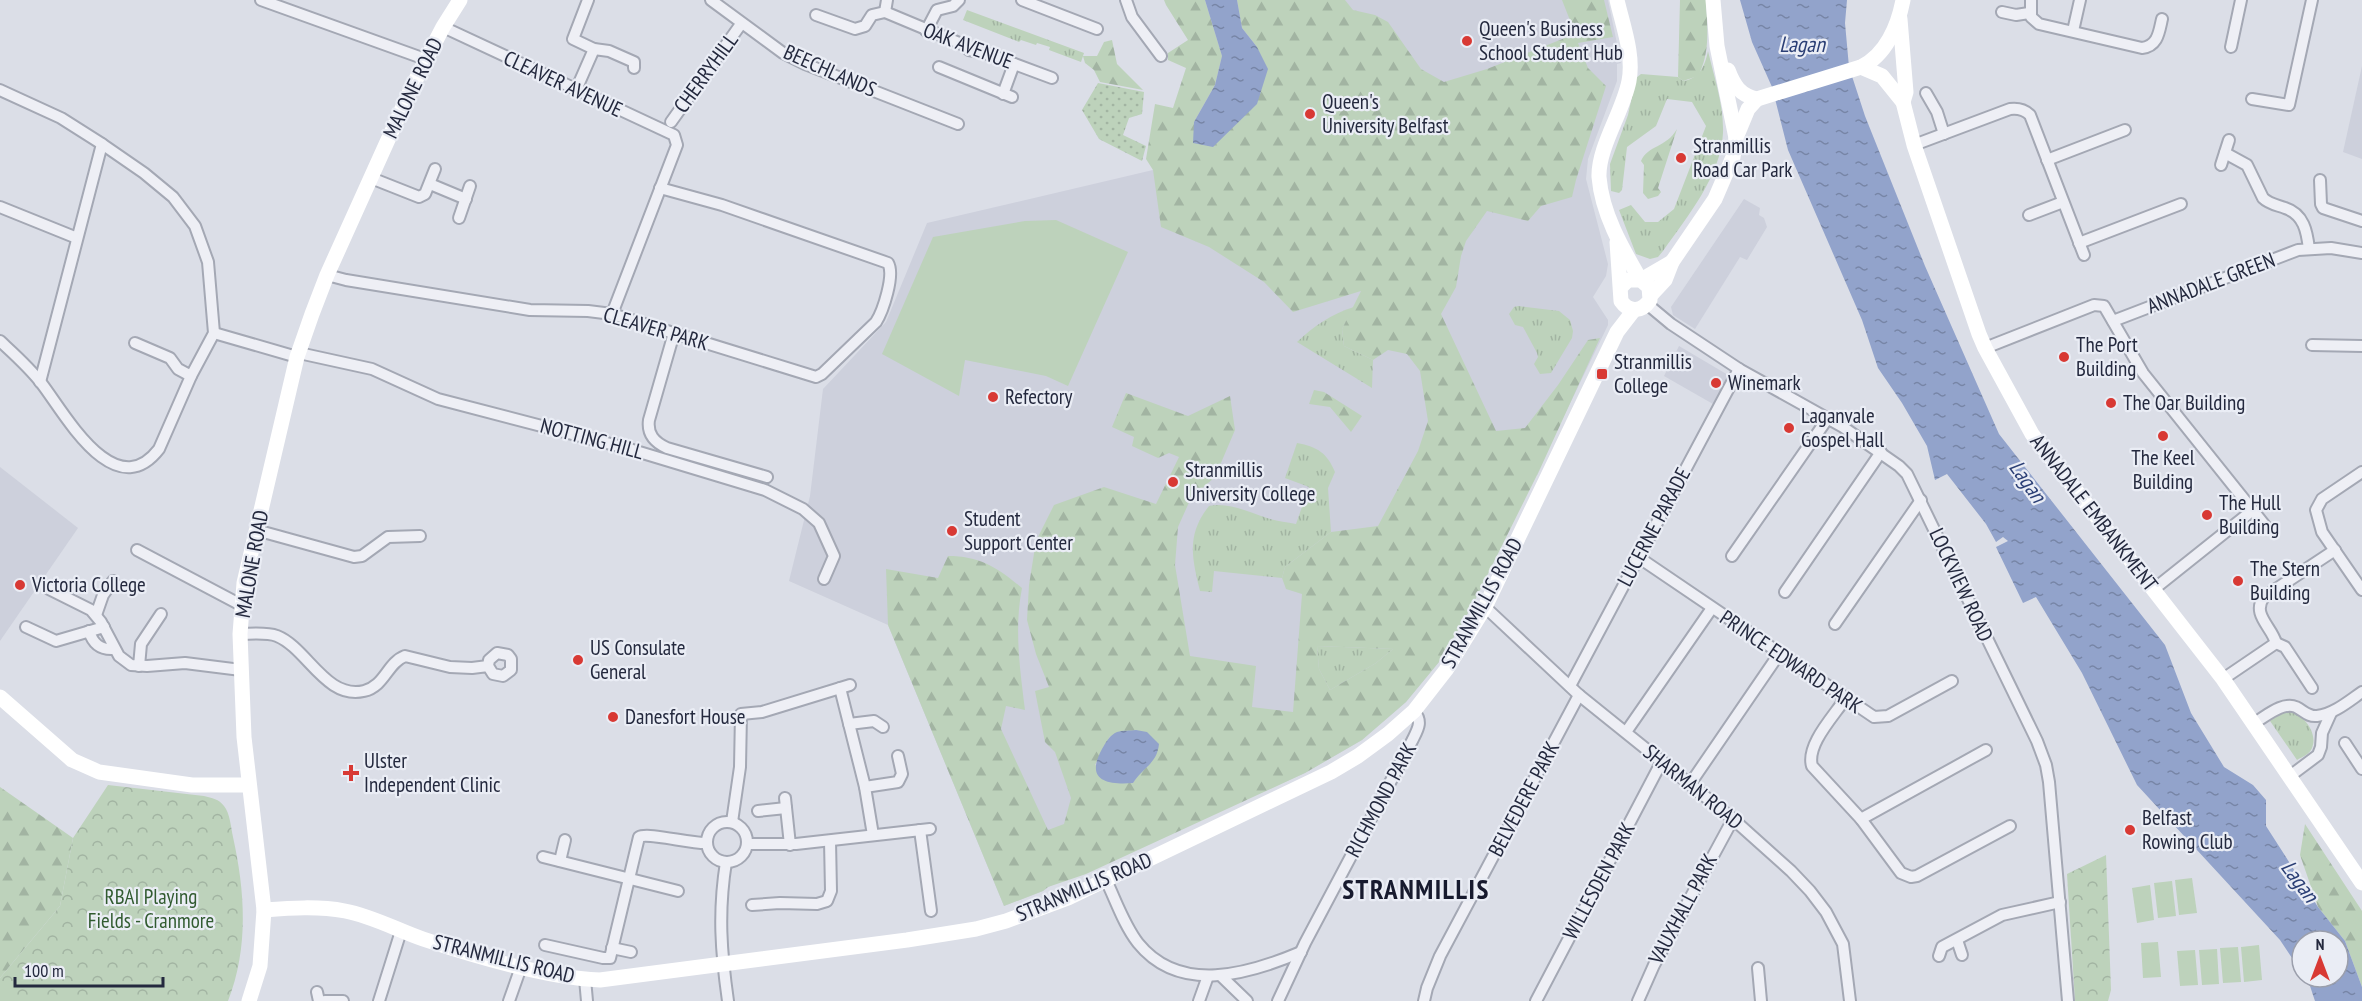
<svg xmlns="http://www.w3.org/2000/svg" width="2362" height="1001" font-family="'PT Sans Narrow',sans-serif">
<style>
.built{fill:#cdd0dc}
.grass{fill:url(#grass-tufts)}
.forest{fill:url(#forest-firs);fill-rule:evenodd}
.park{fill:url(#park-crowns)}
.garden{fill:url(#garden-dots)}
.pitch{fill:#bdd2bb}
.water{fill:url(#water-ripples)}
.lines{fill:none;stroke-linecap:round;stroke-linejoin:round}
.street-casing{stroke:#a4a8b4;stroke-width:14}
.street{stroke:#eeeff5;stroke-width:10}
.secondary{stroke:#fff;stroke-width:15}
.poi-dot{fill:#d83934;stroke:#eaedf5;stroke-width:2}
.labels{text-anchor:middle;stroke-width:4.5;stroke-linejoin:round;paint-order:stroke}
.poi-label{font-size:21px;fill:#24293e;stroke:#eaedf5;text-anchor:start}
.street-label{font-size:21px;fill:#24293e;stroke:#eaedf5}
.park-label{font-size:21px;fill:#315b30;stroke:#eaedf5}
.water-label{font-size:22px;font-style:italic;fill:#2b3f75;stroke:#eaedf5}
.district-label{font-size:27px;font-weight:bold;letter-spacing:1.5px;fill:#171a2e;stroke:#eaedf5}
</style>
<defs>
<pattern id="grass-tufts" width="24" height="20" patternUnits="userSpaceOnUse" patternTransform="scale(1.5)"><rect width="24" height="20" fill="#bdd2bb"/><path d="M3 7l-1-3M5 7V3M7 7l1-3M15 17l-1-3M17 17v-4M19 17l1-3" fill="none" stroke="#a2b4a2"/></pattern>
<pattern id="forest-firs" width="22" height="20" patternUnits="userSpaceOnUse" patternTransform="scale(1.5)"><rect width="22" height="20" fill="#bdd2bb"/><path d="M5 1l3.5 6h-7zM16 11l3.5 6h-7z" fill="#a2b4a2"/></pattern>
<pattern id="park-crowns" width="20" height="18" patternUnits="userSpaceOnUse" patternTransform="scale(1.5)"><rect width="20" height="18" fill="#bdd2bb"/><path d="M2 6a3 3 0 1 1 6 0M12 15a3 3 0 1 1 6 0" fill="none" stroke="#a2b4a2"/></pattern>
<pattern id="garden-dots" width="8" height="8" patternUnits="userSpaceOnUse" patternTransform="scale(1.5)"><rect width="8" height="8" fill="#bdd2bb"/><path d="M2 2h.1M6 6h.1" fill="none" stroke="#a2b4a2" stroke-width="1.8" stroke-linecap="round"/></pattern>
<pattern id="water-ripples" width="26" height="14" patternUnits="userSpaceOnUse" patternTransform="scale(1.5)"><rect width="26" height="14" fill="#92a3cb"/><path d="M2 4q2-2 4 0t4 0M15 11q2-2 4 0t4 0" fill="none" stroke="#7785a6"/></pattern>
</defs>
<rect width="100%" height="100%" fill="#dbdee7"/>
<g class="built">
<polygon points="1182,0 1608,0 1621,63 1617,64 1617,81 1588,159 1586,179 1608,264 1606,276 1593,297 1608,320 1608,325 1471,608 1439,662 1406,702 1362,740 1305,773 1048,887 1043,891 1004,906 888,625 789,581 810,496 823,389 886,322 927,223 1153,170 1205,83"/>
<polygon points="2362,66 2362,159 2343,152"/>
<polygon points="1744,199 1760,208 1759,215 1764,218 1767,227 1747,260 1740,257 1695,329 1673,315 1671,307"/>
<polygon points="1679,346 1728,375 1713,404 1664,376"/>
<polygon points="0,467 78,528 0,641"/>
</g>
<g class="grass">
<polygon points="967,10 1084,53 1081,62 1049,50 1050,47 1037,43 1036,45 1021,40 1019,42 963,20"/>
<path d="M1708,51C1714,77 1724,105 1723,133C1721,176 1687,217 1663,251L1658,257L1650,259L1636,254L1619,210L1631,205L1645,222H1658L1674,209L1706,126L1692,102L1667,99L1656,126L1627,147L1622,190L1619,193L1611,191L1610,164L1628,115L1636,78L1641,74L1678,77L1683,81C1699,79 1705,66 1708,51Z"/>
<polygon points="1518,306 1559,311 1570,320 1573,331 1572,338 1551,373 1540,374 1534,364 1538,357 1537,353 1523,327 1515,325 1509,314 1514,307"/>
<path d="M1354,307L1342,329L1344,346L1373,360L1372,388L1297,342C1314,326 1331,314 1354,307Z"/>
<path d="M1297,443C1318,447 1327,453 1335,472L1328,488L1331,532L1285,567L1282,578L1214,571L1212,592L1200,591C1192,558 1186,535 1209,506C1229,502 1248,512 1267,518C1276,521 1286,522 1296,524L1309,487L1285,478Z"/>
<polygon points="1317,646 1393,649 1376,663 1330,690 1319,669"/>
<path d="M2285,710C2300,711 2319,731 2312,748C2310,754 2302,757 2297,760L2270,721Z"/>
</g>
<g class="forest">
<path d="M1164,0H1205L1222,56L1215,85L1194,122L1257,47L1242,28L1237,0H1345L1353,10L1375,15L1388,22L1421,69L1444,82L1487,69L1570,36L1573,28L1562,0H1604L1613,37L1578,43L1588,68L1606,86L1576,180L1572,197L1541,206L1528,221L1487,211L1466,241L1461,256L1456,287L1441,314L1496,431L1525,428L1558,385L1588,340L1600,338L1540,469L1471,608L1439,662L1406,702L1362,740L1305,773L1086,874L1048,887L1043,891L1004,906L888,625L886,569L938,578L948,556C980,556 998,568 1022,588C1014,629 1020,669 1025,710L1006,706L1001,729L1048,830L1064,824L1071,798L1055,752L1045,742L1035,691L1049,687L1036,654L1027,620L1029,585L1036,541L1054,505L1104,487L1156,504L1179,457L1169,453L1158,458L1132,446L1134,437L1112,427L1126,393L1188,416L1230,396L1235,430L1215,477L1191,498L1178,527L1175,565L1190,656L1256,666L1252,707L1293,712L1302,594L1286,589L1282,578L1285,567L1331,532L1378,526L1418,451L1428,421L1420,371L1407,354L1388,350L1373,360L1344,346L1342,329L1361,291L1293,312L1264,282L1209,247L1161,227L1153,170L1146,159L1155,104L1173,108L1186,68L1168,60V53L1188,40L1166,5ZM1317,646L1393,649L1376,663L1330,690L1319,669ZM1110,736L1148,766L1139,773L1133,783L1095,765Z"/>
<path d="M1680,0H1706C1707,27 1711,52 1698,76L1683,81L1678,77Z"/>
<polygon points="1112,40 1117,64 1143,90 1100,82 1094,70 1085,63 1083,56 1097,56 1104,42"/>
<path d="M1677,129L1658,188L1661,192L1658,196L1648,199L1643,193L1644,165L1641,161C1648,145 1666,148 1677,129Z"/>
<polygon points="1314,390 1324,392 1362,416 1351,432 1330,407 1309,404"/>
<polygon points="0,787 73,838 60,906 0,978"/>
<polygon points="2305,824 2362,911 2362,987 2345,941 2318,907 2300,855"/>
</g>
<g class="park">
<path d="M108,785L204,796C212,798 219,799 224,806C230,813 231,828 233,837C245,891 249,948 228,1001H0V978L60,906L73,838Z"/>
<polygon points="2106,855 2111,990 2108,1001 2075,1001 2067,874"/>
</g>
<polygon class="garden" points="1098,83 1144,92 1142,114 1129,118 1123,135 1146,146 1142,161 1099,139 1082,110"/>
<g class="pitch">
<polygon points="1056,220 1128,252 1068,386 1046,376 965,360 959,396 882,354 933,237 1025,221"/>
<polygon points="2192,878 2197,913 2179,915 2175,880"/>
<polygon points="2172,881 2176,916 2158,918 2154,883"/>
<polygon points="2150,885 2154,920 2137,923 2132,888"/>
<polygon points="2158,942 2161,977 2143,978 2141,943"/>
<polygon points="2259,945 2262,980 2244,982 2241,947"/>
<polygon points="2238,947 2241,982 2223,983 2220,948"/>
<polygon points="2217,949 2219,984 2202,985 2199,950"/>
<polygon points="2195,950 2198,985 2180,986 2177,951"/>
</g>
<g class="water">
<polygon points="1205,0 1237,0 1242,28 1257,47 1268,69 1257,104 1213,147 1193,143 1194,122 1215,85 1222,56"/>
<polygon points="1740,0 1847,0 1845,23 1849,67 1865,116 1925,266 1999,434 2165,645 2191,713 2224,767 2253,785 2266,800 2266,826 2318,907 2345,941 2362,987 2362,1001 2315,1001 2310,986 2304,977 2338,977 2338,941 2302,941 2302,973 2280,940 2137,785 2082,673 2036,597 2023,603 1996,547 2008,541 2003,537 1996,542 1986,524 1947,474 1935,480 1927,446 1902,403 1878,368 1862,320 1788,150 1772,87 1752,42"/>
<path d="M1136,730L1147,732L1159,744C1157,764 1143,767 1133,783C1106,785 1085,780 1102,749C1106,742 1110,735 1117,732C1123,730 1130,731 1136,730Z"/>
</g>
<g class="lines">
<g class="street-casing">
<g id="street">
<polyline points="261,0 425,59"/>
<polyline points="588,0 573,39 594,49 609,51 634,62 634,68"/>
<polyline points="711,0 783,53 805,64 958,124"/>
<polyline points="1022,0 1097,29"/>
<polyline points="1126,0 1132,17 1161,56"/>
<path d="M2031,0V17L2039,24L2142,48C2158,46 2159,32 2162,19"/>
<polyline points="885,12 964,45 969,50 985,53 1052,78"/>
<polyline points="885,12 887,0"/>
<polyline points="2002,12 2016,15 2029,13"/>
<polyline points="816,15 855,29 865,26 872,15 885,12"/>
<polyline points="443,27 674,135 677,145 612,314"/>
<polyline points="926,31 937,10 953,6 959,0"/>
<polyline points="2073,31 2080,0"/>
<polyline points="2231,47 2241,0"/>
<polyline points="939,67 1012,97"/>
<path d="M0,90L61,118L102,144L144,173L173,197L195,226L208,262L214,333L191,376L159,449C115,506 65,414 42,384C30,368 14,354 0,341"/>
<polyline points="576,90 594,49"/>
<polyline points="1926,93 1937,112 1944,134"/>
<polyline points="1003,94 1014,64"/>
<polyline points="2252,99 2289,105 2312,0"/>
<polyline points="671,122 741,24"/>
<path d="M1914,145L2010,109C2018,108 2024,109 2030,115L2084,255"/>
<path d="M2225,153L2247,165L2263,198C2269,204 2277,205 2285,208C2304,214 2307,232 2309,249"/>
<polyline points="2047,160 2125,130"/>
<polyline points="2221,165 2229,140"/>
<polyline points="371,178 419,197 425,194 435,169"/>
<polyline points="2320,180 2321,204 2323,208 2362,221"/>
<polyline points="430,184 466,199"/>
<polyline points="0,207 77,238"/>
<polyline points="2029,215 2063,202"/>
<polyline points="459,218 470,186"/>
<polyline points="2079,243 2181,204"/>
<path d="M327,275L346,280L530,310L588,311L612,314L816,377L822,374L876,322C883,311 895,275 888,263L722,205L660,188"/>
<polyline points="1647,304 1671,324 1739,369 1843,427 1899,466 1907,474 2037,741 2046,765 2049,782 2068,1001"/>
<polyline points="2113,321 2298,250 2331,248 2362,253"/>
<polyline points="214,333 297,357"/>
<path d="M674,333L649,420C647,434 654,442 667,448L767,477"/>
<polyline points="135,343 170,358 178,369 191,376"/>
<polyline points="2312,345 2362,346"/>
<polyline points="1985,348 2094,305 2104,306 2143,373 2267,528"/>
<polyline points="299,353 372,369 438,399 626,448 765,490 803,509 819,523 834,556 824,579"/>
<polyline points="40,382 102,144"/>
<polyline points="2362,472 2322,499 2316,510 2322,532 2362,590"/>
<polyline points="256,530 354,557 362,556 388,537 420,536"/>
<polyline points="137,550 241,605"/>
<polyline points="1732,556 1828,418"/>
<polyline points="1638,557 1874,717 1888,716 1952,681"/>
<polyline points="49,589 91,610 101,622 119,656 131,665 147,666 185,663 241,670"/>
<polyline points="2154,589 2253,510"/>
<polyline points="1785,592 1881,452"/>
<polyline points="1485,607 1579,695 1733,819 1791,871 1810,891 1826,912 1843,944 1850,1001"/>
<polyline points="96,615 103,595 113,581"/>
<polyline points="1835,624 1921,500"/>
<polyline points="26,627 56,641 104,627"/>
<path d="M89,631C93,644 100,650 114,649"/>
<path d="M240,634C251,634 266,632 277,636C307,648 326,700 364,691C385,686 387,663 405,656L450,667L472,668L488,666L489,660L497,653L508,655L511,659V670L503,676L493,674L488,666"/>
<polyline points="2276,643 2285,647 2312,688"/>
<polyline points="139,666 141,644 161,614"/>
<path d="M2223,679L2276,643C2272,627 2251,614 2264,597L2335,550"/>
<polyline points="1570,686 1739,369"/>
<polyline points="840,688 865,787 873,835"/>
<path d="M1845,699C1833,717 1806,745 1812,766L1861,819L1901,873L1911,877L1917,876L2010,826"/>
<path d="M2254,723C2265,717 2283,701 2296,707C2304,711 2308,717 2317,716C2334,714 2349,701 2362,692"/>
<polyline points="849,724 874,721 883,727"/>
<polyline points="1626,732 1712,608"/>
<polyline points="2345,743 2362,769"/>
<polyline points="2290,776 2318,755 2321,747 2322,733 2331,713"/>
<polyline points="1690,784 1779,654"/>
<polyline points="865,787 898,782 902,774 898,756"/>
<polyline points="785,798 790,845"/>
<polyline points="758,811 786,808"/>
<polyline points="1861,819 1986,750"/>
<circle cx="727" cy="842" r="20"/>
<polyline points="732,822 740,767 741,714 762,712 850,685"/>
<polyline points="920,830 931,911"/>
<polyline points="748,844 796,844 930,829"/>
<polyline points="543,857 678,891"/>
<polyline points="560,861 565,840"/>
<path d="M726,862C718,912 721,952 728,1001"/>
<path d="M1106,880C1116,901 1124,925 1138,943C1180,995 1249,974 1301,952"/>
<polyline points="752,905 780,903 817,904 827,901 831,891 830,841"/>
<polyline points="1957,940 1962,955"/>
<path d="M545,945L603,958H610L639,837C648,832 691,844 707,843"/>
<polyline points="612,948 631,952"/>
<polyline points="1939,956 1942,947 2002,915 2060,902"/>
<polyline points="1758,968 1761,1001"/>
<polyline points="1220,975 1247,1001"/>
<polyline points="585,979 587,1001"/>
<polyline points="317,992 319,1001"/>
<polyline points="325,1001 343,1001"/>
<polyline points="379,1001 401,931"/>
<polyline points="509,1001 521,967"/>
<polyline points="1199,1001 1208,976"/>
<path d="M1278,1001L1305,943L1412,741C1418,729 1423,722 1414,711"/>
<polyline points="1424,1001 1427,988 1440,956 1579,695"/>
<polyline points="1536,1001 1662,761"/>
<polyline points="1638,1001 1654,965 1733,819"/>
</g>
</g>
<use href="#street" class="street"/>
<g class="secondary">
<path d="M1617,0C1623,26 1634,55 1629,81C1623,112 1598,147 1599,177C1602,214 1622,248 1640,279"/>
<polyline points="1900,19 1906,92 1903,102"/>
<polyline points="1861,67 1882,76 1903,102 1914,145 1979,334 1985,348 2032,434 2223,679 2362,883"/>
<path d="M1728,70C1734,86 1740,95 1757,99L1861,67C1886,55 1898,26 1903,0"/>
<polyline points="1736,138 1748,109 1757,99"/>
<path d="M1617,242L1621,301C1629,313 1642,312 1650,300L1649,287L1641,280H1628L1621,287"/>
<polyline points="1641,280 1672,262"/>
<polyline points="1651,295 1665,280 1672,262 1715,199 1733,157 1736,138 1717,46 1713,0"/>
<polyline points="0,697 72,760 99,772 192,785 248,785"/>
<path d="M264,910C291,908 318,906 345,911C372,916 397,930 423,939C474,956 546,978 600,980L907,940L976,929L1006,921L1068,898L1331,772L1358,756L1388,734L1414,711L1446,670L1485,607L1617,332L1634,310"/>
<polyline points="249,1001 260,966 264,910 244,737 240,634 244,583 297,357 312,314 327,275 410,91 443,27 460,0"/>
</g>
</g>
<g class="poi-dot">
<circle cx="1467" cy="41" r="6"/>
<circle cx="1310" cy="114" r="6"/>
<circle cx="1681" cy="158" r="6"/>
<circle cx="2064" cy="357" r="6"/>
<rect x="1596" y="368" width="12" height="12" rx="3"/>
<circle cx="1716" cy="383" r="6"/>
<circle cx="993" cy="397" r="6"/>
<circle cx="2111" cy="403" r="6"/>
<circle cx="1789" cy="428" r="6"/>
<circle cx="2163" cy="436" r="6"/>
<circle cx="1173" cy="482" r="6"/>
<circle cx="2207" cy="515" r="6"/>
<circle cx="952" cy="531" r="6"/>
<circle cx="2238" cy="581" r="6"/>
<circle cx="20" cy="585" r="6"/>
<circle cx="578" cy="660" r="6"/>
<circle cx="613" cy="717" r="6"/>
<path d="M348 764h6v6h6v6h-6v6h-6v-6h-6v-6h6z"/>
<circle cx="2130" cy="830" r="6"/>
</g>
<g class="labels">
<g class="poi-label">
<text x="1479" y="36">Queen's Business<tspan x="1479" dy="24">School Student Hub</tspan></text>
<text x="1322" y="109">Queen's<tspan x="1322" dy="24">University Belfast</tspan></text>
<text x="1693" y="153">Stranmillis<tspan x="1693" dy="24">Road Car Park</tspan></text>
<text x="2076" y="352">The Port<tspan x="2076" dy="24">Building</tspan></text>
<text x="1614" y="369">Stranmillis<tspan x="1614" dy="24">College</tspan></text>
<text x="1728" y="390">Winemark</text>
<text x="1005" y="404">Refectory</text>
<text x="2123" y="410">The Oar Building</text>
<text x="1801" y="423">Laganvale<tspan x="1801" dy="24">Gospel Hall</tspan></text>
<text x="2163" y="465" text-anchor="middle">The Keel<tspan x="2163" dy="24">Building</tspan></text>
<text x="1185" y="477">Stranmillis<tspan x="1185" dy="24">University College</tspan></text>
<text x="2219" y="510">The Hull<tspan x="2219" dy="24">Building</tspan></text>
<text x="964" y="526">Student<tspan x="964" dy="24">Support Center</tspan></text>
<text x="2250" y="576">The Stern<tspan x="2250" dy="24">Building</tspan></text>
<text x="32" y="592">Victoria College</text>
<text x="590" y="655">US Consulate<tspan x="590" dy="24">General</tspan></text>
<text x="625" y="724">Danesfort House</text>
<text x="364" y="768">Ulster<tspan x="364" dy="24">Independent Clinic</tspan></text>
<text x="2142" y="825">Belfast<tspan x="2142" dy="24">Rowing Club</tspan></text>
</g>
<g class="street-label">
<text transform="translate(968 46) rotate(21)" y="7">OAK AVENUE</text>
<text transform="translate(830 71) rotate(24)" y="7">BEECHLANDS</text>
<text transform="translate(706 73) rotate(-54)" y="7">CHERRYHILL</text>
<text transform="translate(563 84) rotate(25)" y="7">CLEAVER AVENUE</text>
<text transform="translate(413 88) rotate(-64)" y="7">MALONE ROAD</text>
<text transform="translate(2211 283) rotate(-21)" y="7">ANNADALE GREEN</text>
<text transform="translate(656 329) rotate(16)" y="7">CLEAVER PARK</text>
<text transform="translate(592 439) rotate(15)" y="7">NOTTING HILL</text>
<text transform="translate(2094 513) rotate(52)" y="7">ANNADALE EMBANKMENT</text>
<text transform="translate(1654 527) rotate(-62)" y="7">LUCERNE PARADE</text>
<text transform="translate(252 564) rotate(-80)" y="7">MALONE ROAD</text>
<text transform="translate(1961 585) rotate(65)" y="7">LOCKVIEW ROAD</text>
<text transform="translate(1482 603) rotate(-61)" y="7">STRANMILLIS ROAD</text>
<text transform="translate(1791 662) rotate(34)" y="7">PRINCE EDWARD PARK</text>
<text transform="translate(1693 787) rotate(39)" y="7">SHARMAN ROAD</text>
<text transform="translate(1524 799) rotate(-62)" y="7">BELVEDERE PARK</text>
<text transform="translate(1381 800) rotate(-62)" y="7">RICHMOND PARK</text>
<text transform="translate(1599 881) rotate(-62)" y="7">WILLESDEN PARK</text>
<text transform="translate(1084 887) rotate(-23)" y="7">STRANMILLIS ROAD</text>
<text transform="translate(1683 909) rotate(-62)" y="7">VAUXHALL PARK</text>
<text transform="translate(504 959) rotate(14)" y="7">STRANMILLIS ROAD</text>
</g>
<g class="park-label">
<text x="151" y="904">RBAI Playing<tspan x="151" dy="24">Fields - Cranmore</tspan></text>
</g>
<g class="water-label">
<text x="1802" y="52">Lagan</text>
<text transform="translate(2028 481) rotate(55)" y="8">Lagan</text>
<text transform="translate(2300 881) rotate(53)" y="8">Lagan</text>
</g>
<g class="district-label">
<text x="1416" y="899">STRANMILLIS</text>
</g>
</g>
<g transform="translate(2320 959)"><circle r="28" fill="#eaedf5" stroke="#9b9fac" stroke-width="1.5"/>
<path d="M0-4.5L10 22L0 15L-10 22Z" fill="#d83934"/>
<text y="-9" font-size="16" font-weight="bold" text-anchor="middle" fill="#24293e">N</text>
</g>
<path d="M15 977v9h148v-9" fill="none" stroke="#24293e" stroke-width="3"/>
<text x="24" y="977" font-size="18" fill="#24293e" stroke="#eaedf5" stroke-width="4.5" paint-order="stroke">100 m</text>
</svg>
